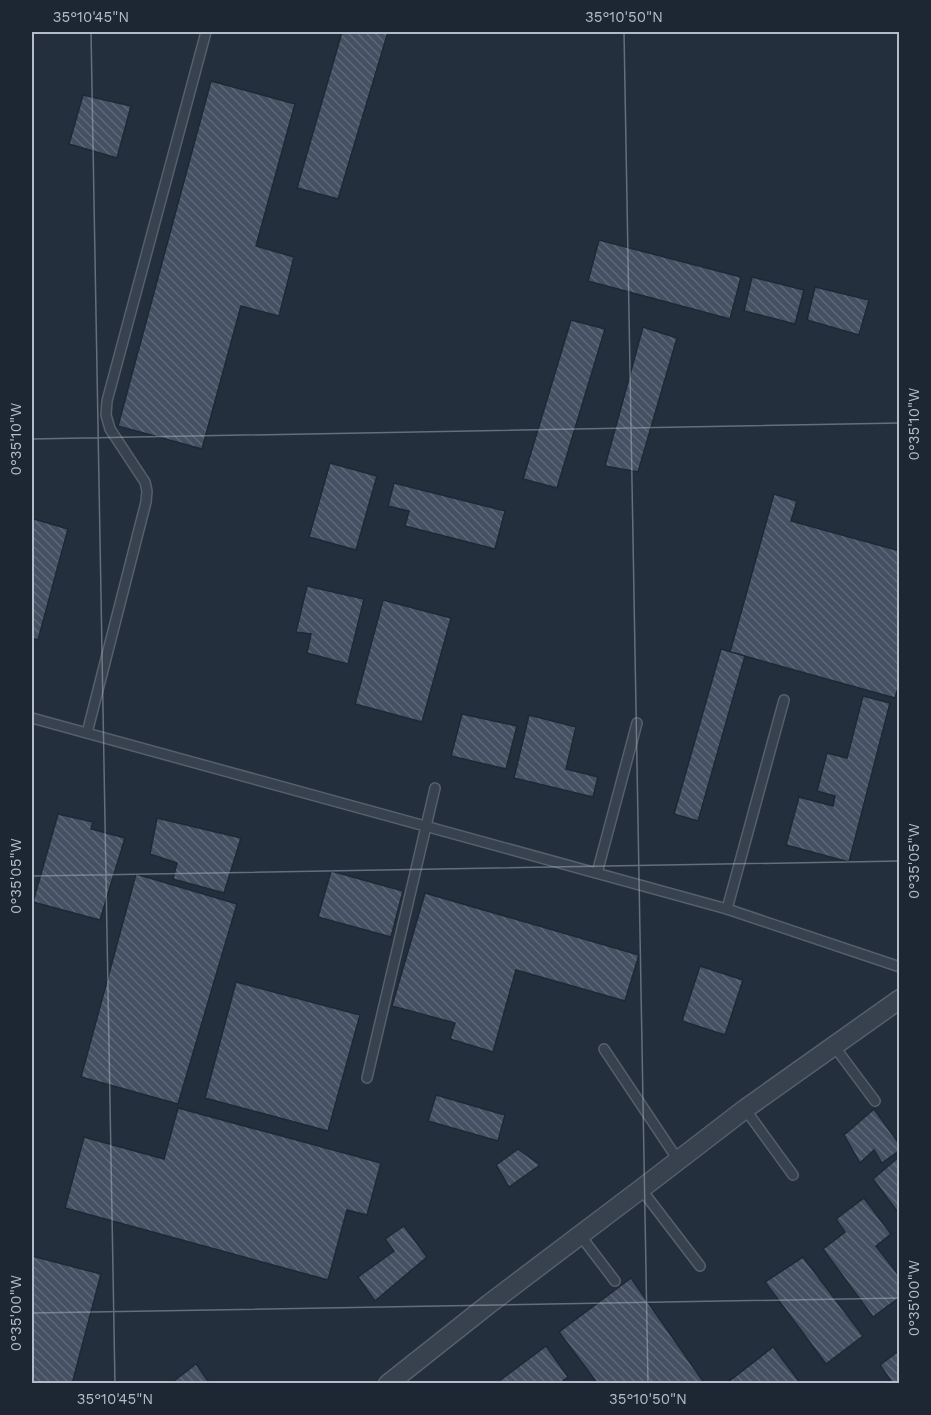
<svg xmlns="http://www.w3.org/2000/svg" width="931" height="1415" font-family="'Work Sans',sans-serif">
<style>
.building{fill:url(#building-back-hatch);stroke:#1f2835;stroke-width:1.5}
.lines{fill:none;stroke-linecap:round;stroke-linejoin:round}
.service-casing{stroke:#565f6c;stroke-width:12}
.minor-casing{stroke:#565f6c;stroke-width:21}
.service{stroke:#38414e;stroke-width:9}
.minor{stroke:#38414e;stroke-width:18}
.ticks{fill:none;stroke:#b4bcc9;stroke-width:1.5;stroke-opacity:0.45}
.neatline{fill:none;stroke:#b4bcc9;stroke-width:2}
.ticks-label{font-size:15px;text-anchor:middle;fill:#b4bcc9}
</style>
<defs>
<pattern id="building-back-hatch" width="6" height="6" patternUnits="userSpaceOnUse" patternTransform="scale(1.5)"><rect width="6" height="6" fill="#455162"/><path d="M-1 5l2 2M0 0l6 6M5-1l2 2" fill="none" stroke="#5d6877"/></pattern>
</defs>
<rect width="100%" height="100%" fill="#242f3e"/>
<g class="building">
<polygon points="342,32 388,32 338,199 297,188"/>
<polygon points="211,81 295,104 256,246 294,257 279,316 241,306 202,449 118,426"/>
<polygon points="83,95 131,106 117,158 69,144"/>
<polygon points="599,240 741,277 730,319 588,281"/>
<polygon points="752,277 804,290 795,324 744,311"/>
<polygon points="815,287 869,300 859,335 807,320"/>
<polygon points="571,320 605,329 557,488 523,479"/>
<polygon points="643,327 677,338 638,472 605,466"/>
<polygon points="330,463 377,476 356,550 309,537"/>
<polygon points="394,483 505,511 495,549 405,526 409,511 388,506"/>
<polygon points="774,494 797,501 791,521 900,551 900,681 895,698 730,652"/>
<polygon points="34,519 68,529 38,640 32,638 32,531"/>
<polygon points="307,586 364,599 348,664 307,653 311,634 296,632"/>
<polygon points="383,600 451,618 422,722 355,704"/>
<polygon points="721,649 745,656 698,821 674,814"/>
<polygon points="863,696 890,703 849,862 786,845 799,797 833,806 835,796 817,791 827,753 847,758"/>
<polygon points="462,714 517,726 506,769 451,756"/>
<polygon points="529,715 576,727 566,769 598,777 593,797 514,778"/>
<polygon points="58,814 93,822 91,829 125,838 100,920 33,902"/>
<polygon points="157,818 241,838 224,893 173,879 177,863 150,854"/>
<polygon points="331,871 403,891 391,937 318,917"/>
<polygon points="136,874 237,904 178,1104 81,1077"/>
<polygon points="425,893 639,955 625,1001 516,970 493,1052 450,1039 455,1023 392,1006"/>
<polygon points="700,966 743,980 725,1035 682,1021"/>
<polygon points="236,982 360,1015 328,1131 205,1098"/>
<polygon points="436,1095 505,1115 498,1141 428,1121"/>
<polygon points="178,1108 381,1163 367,1215 347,1210 328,1280 65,1208 84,1137 164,1159"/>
<polygon points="874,1109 900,1145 900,1150 882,1163 874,1150 860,1163 844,1135"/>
<polygon points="518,1149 540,1165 509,1187 496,1165"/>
<polygon points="900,1156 900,1215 873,1179"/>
<polygon points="864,1198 891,1234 876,1246 900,1277 900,1297 873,1317 823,1249 845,1232 836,1219"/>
<polygon points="404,1226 427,1257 375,1301 358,1277 394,1251 385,1239"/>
<polygon points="32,1256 101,1274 72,1384 32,1384"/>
<polygon points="803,1257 863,1336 826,1364 765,1282"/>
<polygon points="631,1278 705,1384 598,1384 559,1332"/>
<polygon points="546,1346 568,1377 559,1384 495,1384"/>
<polygon points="773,1347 801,1384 729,1384 728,1382"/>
<polygon points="900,1350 900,1384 893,1384 880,1365"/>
<polygon points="196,1364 210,1384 170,1384"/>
</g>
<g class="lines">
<g class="service-casing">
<g id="service">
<polyline points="32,718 727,909 900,967"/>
<polyline points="87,733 146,502 147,491 145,482 110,429 106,415 107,401 206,32"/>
<polyline points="597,873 637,723"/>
<polyline points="727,909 784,700"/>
<polyline points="834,1046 875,1101"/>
<polyline points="604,1049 678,1160"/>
<polyline points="367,1078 435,788"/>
<polyline points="745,1109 793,1175"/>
<polyline points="641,1189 700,1266"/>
<polyline points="580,1235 615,1281"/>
</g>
</g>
<g class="minor-casing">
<polyline id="minor" points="388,1384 489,1304 641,1189 745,1109 900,999"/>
</g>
<use href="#service" class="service"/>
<use href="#minor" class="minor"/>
</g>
<path class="ticks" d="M91,32L115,1384M624,32L648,1384M32,439L900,423M32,876L900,861M32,1313L900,1298"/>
<rect width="931" height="1415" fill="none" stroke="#1d2633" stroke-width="66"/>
<rect x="33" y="33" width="865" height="1349" class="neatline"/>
<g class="ticks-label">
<text x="91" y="22">35°10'45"N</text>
<text x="624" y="22">35°10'50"N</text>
<text transform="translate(914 424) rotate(-90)" y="5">0°35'10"W</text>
<text transform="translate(16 439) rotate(-90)" y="5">0°35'10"W</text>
<text transform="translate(914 861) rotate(-90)" y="5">0°35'05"W</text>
<text transform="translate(16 876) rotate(-90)" y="5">0°35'05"W</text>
<text transform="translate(914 1298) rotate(-90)" y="5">0°35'00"W</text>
<text transform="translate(16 1313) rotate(-90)" y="5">0°35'00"W</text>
<text x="115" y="1404">35°10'45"N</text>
<text x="648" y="1404">35°10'50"N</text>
</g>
</svg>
